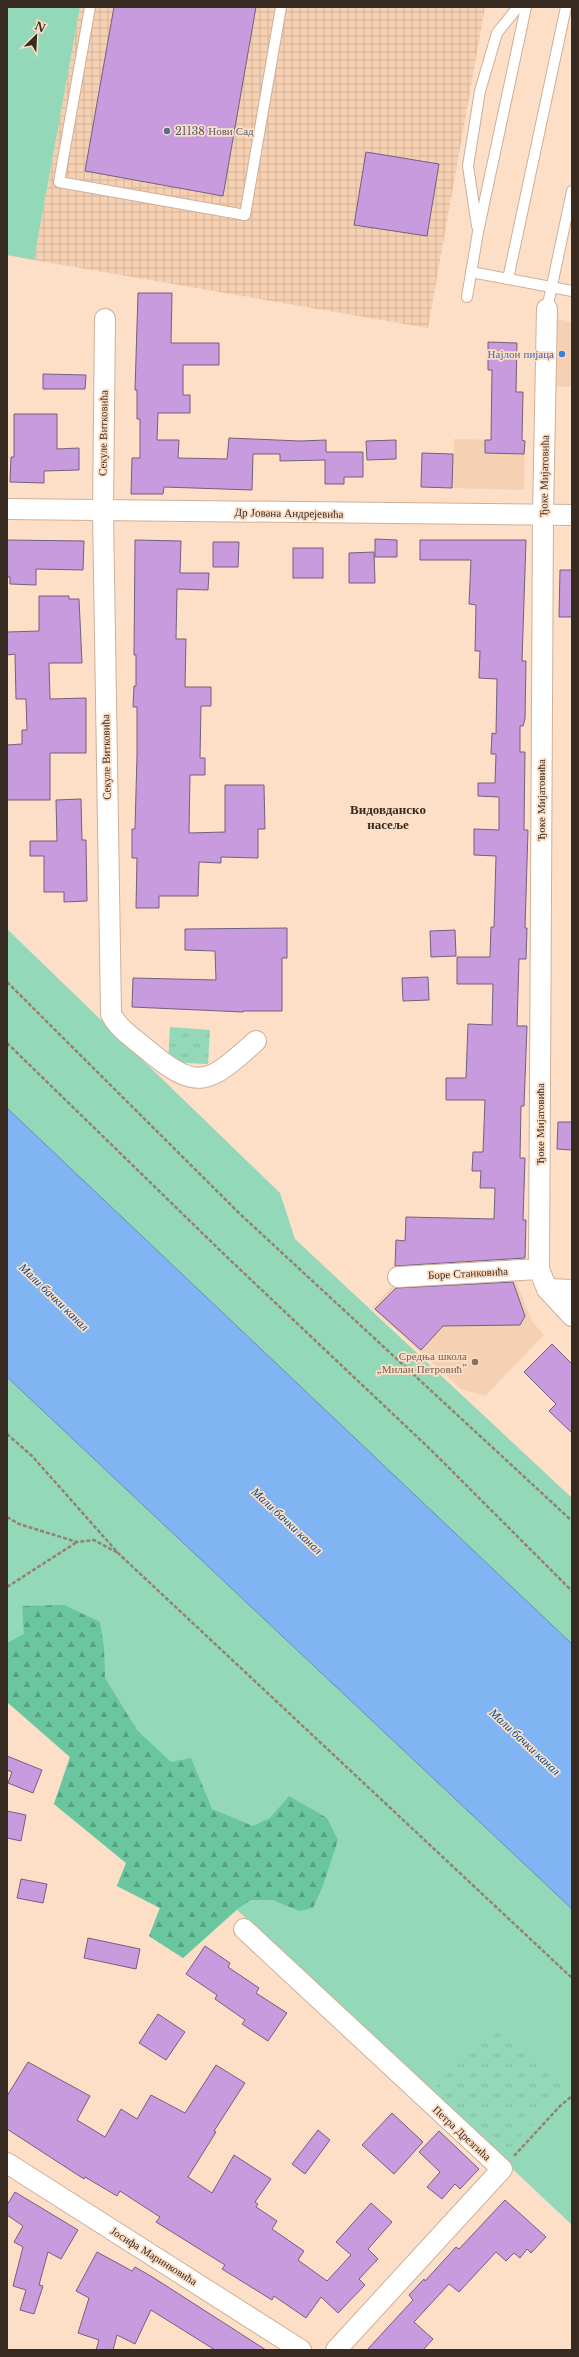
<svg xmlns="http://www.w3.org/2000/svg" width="579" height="2357" font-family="'Libre Baskerville',serif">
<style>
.built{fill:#f6d0b3}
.industrial{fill:url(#industrial-grid)}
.grass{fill:#93d8b8}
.forest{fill:url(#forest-firs)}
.park{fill:url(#park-tufts)}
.water{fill:#80b4f3;stroke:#6a8bb4}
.building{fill:#c89ade;stroke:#73617d}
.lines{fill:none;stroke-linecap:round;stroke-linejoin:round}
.lane-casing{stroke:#ceb099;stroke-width:12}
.street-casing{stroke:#ceb099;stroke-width:22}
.path{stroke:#968171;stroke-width:2.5;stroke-dasharray:4 2;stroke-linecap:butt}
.lane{stroke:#fff;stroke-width:10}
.street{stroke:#fff;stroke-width:20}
.service-dot{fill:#5c6f8a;stroke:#fddec6;stroke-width:1.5}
.shop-dot{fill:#3f7fe0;stroke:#fddec6;stroke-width:1.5}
.education-dot{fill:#8d6e63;stroke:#fddec6;stroke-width:1.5}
.labels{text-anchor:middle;stroke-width:3.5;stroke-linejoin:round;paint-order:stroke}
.service-label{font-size:11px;fill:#4e5e75;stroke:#fddec6;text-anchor:start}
.shop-label{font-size:11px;fill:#366cbe;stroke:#fddec6;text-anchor:end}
.street-label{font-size:11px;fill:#362a21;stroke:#fddec6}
.education-label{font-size:11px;fill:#785e54;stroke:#fddec6;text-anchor:end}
.water-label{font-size:12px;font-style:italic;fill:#004e97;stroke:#fddec6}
.quarter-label{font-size:13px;font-weight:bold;fill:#362a21;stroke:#fddec6}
</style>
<defs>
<pattern id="industrial-grid" width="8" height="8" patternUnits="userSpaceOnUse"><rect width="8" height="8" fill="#f6d0b3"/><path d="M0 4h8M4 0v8" fill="none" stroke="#d4b39a"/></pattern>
<pattern id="forest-firs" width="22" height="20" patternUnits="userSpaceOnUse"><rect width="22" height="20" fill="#69c69e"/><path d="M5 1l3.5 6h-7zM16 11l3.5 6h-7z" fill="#57a180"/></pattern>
<pattern id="park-tufts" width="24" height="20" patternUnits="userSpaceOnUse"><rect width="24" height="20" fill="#93d8b8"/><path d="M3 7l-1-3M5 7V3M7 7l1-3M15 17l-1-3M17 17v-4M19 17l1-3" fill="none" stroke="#7fba9e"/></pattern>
</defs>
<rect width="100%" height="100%" fill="#fddec6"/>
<g class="built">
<polygon points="553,318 572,322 572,387 552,386"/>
<polygon points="454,439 525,441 524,490 452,488"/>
<polygon points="516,1281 532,1321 544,1335 485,1396 461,1389 372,1308 395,1283"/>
</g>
<polygon class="industrial" points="80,7 485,7 428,328 34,260"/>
<g class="grass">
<polygon points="7,7 80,7 34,260 7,255"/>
<polygon points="7,929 280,1193 295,1239 572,1498 572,1644 7,1108"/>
<polygon points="9,1379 572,1909 572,2225 237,1910 183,1958 149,1936 160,1908 117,1886 126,1863 54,1804 70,1757 7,1702 7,1381"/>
</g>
<polygon class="forest" points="64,1605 100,1622 104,1648 105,1678 137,1730 171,1762 191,1758 212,1809 253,1826 270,1818 289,1796 327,1818 338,1840 322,1888 313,1908 299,1911 273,1900 251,1900 236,1910 183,1958 149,1936 160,1908 117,1886 126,1863 54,1804 70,1757 7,1702 7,1643 24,1634 22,1606"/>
<g class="park">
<polygon points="170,1027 210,1030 208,1064 168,1062"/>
<polygon points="498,2021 568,2087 505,2153 436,2086"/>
</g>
<polygon class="water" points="7,1108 572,1644 572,1909 7,1377"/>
<g class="building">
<polygon points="114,7 256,7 223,196 85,171"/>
<polygon points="366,152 439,164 427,236 354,225"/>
<polygon points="138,293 172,293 171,343 219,343 219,365 183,365 183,395 190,395 190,413 158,413 157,440 179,440 178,458 227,459 229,438 300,441 326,440 326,452 363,452 363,477 344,477 344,484 325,484 325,460 280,461 280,454 253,454 252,490 164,487 163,494 131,494 132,458 140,458 140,419 137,419 137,390 135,390"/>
<polygon points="488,342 517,343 516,392 523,392 522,440 525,441 524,454 485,453 485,440 491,440 492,370 488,370"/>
<polygon points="43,374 86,375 85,389 43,389"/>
<polygon points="14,414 57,414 57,449 79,448 79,470 44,471 44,483 10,482 11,457 14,457"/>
<polygon points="396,440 396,459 367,460 366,441"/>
<polygon points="422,453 453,454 452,488 421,487"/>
<polygon points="375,539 397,540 397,557 375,557"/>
<polygon points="7,540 84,541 83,570 36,569 36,585 10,584 10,577 7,577"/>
<polygon points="135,540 181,541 180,573 209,573 208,590 177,589 176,639 186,639 185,687 211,687 211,706 201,706 200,758 205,758 205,775 190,775 189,833 225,832 225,785 264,785 265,829 258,829 258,858 221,857 221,863 199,862 198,896 159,896 159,908 136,908 137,858 132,858 132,829 135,829 137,755 137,707 133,707 134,686 136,686 136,655 134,655"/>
<polygon points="420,540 526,540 522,661 526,661 525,719 523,726 520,726 520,752 525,752 524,830 528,830 525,928 527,928 526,959 519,959 517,1026 527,1026 524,1106 521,1106 520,1158 525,1158 523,1220 526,1220 525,1258 395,1266 396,1240 405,1241 406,1217 494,1219 495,1188 480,1188 481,1171 472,1171 473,1152 483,1152 485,1100 446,1100 446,1078 466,1078 468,1024 492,1025 493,984 457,984 457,957 490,957 491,927 494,927 496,856 474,855 474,829 499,830 499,797 478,796 478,783 495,783 496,754 491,754 492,733 496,734 497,679 479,678 480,651 475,651 476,605 469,604 471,560 420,560"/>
<polygon points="213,542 239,542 238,567 213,567"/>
<rect x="293" y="548" width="30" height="30"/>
<polygon points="374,552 375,583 349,583 349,553"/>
<polygon points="560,570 572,570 572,617 559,617"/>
<polygon points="39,596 69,596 69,599 79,599 82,663 49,663 50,699 86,698 86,753 50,753 50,800 7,800 7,745 22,744 22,730 27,730 26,699 16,699 15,654 7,655 7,632 39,631"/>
<polygon points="81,799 82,840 86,840 87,901 64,902 64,892 44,892 44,856 30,856 30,841 57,841 56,800"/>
<polygon points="287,928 287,958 282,958 282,1011 243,1011 243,1012 132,1007 133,978 216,980 215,951 185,950 185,929"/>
<polygon points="455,930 456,956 431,957 430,931"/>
<polygon points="428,977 429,1000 403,1001 402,978"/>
<polygon points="558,1122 572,1122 572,1150 557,1149"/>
<polygon points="513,1282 525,1316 520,1325 443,1326 421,1350 375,1309 396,1288"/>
<polygon points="552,1344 572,1364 572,1433 549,1411 556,1404 524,1372"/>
<polygon points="7,1756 42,1770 33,1793 8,1783 12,1772 7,1770"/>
<polygon points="7,1811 26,1815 21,1841 7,1838"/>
<polygon points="21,1879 47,1884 43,1903 17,1898"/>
<polygon points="88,1938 140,1949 136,1969 84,1958"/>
<polygon points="205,1946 230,1963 228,1967 259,1988 256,1993 287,2013 268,2041 242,2024 245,2020 215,1999 217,1995 186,1974"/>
<polygon points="158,2014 185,2032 166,2060 139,2043"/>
<polygon points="28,2062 90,2096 77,2120 105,2137 121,2109 137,2119 151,2095 185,2113 216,2065 245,2083 214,2131 216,2132 188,2177 212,2193 234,2155 271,2179 255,2202 258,2204 256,2207 277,2221 272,2229 304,2251 298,2260 327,2281 351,2255 336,2242 371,2203 392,2222 368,2249 378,2259 359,2279 365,2285 338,2313 321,2297 306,2318 274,2296 272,2300 222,2269 225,2265 156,2222 160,2217 120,2191 117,2196 85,2177 84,2179 7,2129 7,2096"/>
<polygon points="392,2113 423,2142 394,2174 362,2145"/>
<polygon points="318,2130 330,2140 305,2174 292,2164"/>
<polygon points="439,2131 479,2169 460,2189 455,2184 442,2199 427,2187 440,2172 419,2152"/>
<polygon points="15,2192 78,2230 61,2259 48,2252 39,2285 43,2286 34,2314 20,2310 26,2290 13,2286 23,2247 14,2242 23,2226 7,2215 7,2205"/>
<polygon points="505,2200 546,2237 531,2253 527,2249 520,2258 514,2253 506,2261 496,2252 459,2292 449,2284 414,2322 433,2339 423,2350 367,2350 413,2300 409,2295 424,2279 425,2281 456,2247 459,2249"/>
<polygon points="97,2252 132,2271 135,2267 154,2278 266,2350 215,2350 151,2310 135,2344 117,2335 113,2350 96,2350 99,2340 78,2333 89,2298 76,2291"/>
</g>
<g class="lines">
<g class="lane-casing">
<g id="lane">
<polyline points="90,7 59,182 245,215 281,7"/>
<polyline points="477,226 468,166 480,91 497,33 518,7"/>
<polyline points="471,272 572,291"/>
<polyline points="508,279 566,7"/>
<polyline points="467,297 478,232 526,7"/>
<polyline points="547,309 572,191"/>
</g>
</g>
<g class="street-casing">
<g id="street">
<polyline points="547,309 543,515 539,1269 547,1289 572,1316"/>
<path d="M105,319L103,511L111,1014C118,1028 133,1038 145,1048C198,1093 208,1084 256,1041"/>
<polyline points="7,509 572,515"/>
<polyline points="398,1277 539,1269"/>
<polyline points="547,1289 572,1290"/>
<polyline points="244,1929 502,2169 336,2350"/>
<polyline points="7,2163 301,2350"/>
</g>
</g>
<g class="path">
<polyline points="7,982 240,1214 572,1521"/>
<polyline points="7,1043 229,1259 431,1450 572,1591"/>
<polyline points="7,1434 32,1456 119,1554 572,1978"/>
<polyline points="7,1517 19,1524 77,1542 94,1540 118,1553"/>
<polyline points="7,1587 77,1542"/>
<polyline points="514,2156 560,2106 572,2096"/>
</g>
<use href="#lane" class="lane"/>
<use href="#street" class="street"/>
</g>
<circle class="service-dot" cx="167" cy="131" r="4"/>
<circle class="shop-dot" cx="562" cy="354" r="4"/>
<circle class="education-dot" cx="475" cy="1362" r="4"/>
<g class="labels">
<g class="service-label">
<text x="175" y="135">21138 Нови Сад</text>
</g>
<g class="shop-label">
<text x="554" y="358">Најлон пијаца</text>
</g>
<g class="street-label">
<text transform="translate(103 433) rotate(-89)" y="4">Секуле Витковића</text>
<text transform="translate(544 476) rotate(-89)" y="4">Ђоке Мијатовића</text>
<text transform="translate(289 513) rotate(1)" y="4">Др Јована Андрејевића</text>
<text transform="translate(106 757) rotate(-91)" y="4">Секуле Витковића</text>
<text transform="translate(541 800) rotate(-90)" y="4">Ђоке Мијатовића</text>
<text transform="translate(540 1124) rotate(-90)" y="4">Ђоке Мијатовића</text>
<text transform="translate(468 1273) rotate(-3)" y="4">Боре Станковића</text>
<text transform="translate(462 2133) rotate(43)" y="4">Петра Дрезгића</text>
<text transform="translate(154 2256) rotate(32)" y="4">Јосифа Маринковића</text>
</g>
<g class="education-label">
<text x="467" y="1360">Средња школа<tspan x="467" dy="13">„Милан Петровић”</tspan></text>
</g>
<g class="water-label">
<text transform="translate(54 1297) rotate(44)" y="4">Мали бачки канал</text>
<text transform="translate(287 1521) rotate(43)" y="4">Мали бачки канал</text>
<text transform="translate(525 1742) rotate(43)" y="4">Мали бачки канал</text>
</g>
<g class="quarter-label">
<text x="388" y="814">Видовданско<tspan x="388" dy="15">насеље</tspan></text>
</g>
</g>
<rect width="579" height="2357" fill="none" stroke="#362a21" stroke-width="16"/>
<g transform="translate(36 36) rotate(24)" stroke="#fddec6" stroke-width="3" paint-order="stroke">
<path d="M0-3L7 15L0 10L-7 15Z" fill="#362a21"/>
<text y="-6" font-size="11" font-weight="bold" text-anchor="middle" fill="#362a21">N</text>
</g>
</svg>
